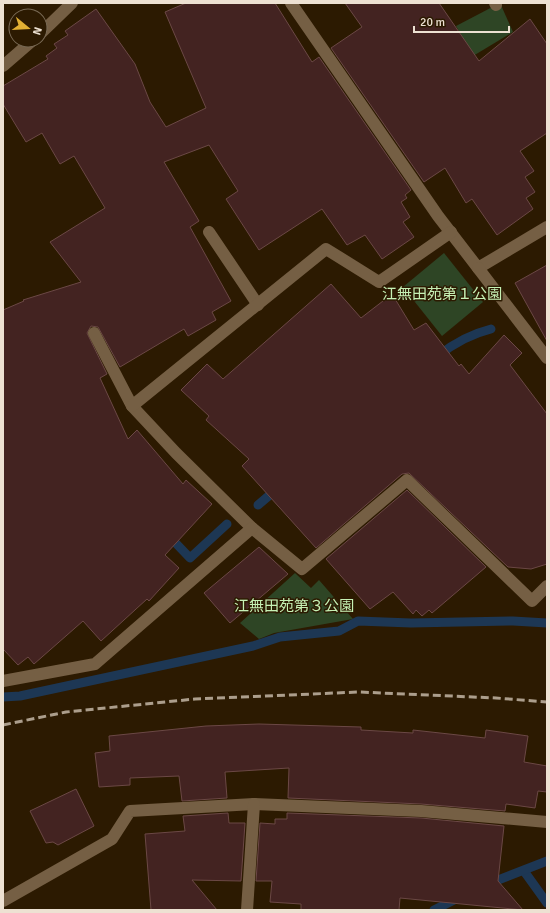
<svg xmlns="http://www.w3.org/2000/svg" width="550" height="913" font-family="Signika,'Noto Sans JP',sans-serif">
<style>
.green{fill:#2e4525}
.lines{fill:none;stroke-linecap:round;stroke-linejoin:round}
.stream{stroke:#1d3754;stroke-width:9}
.building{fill:#432321;stroke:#6b4845}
.minor{stroke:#755f44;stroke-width:12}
.rail{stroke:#ac9e8c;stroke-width:3;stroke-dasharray:8 4;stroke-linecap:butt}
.labels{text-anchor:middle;stroke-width:3;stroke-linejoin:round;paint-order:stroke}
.park-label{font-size:15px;fill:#c6f1b5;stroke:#2c1a01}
</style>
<rect width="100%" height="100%" fill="#2c1a01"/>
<g class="green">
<polygon points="500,3 513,32 473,56 456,26"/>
<polygon points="444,253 483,302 442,336 403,287"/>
<polygon points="295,573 311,588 319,580 353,619 274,633 259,639 240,623"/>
</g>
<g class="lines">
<g class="stream">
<path d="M438,356C454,343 471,334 491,329"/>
<polyline points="258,505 278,488"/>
<polyline points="168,535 190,558 227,524"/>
<polyline points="3,697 20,696 253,646 280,637 339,631 358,621 411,623 513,621 547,623"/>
<polyline points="524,871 547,903"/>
<polyline points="488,884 547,861"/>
<polyline points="434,910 458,898"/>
</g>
</g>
<g class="building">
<polygon points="186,3 275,3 312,62 319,57 411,190 405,195 407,198 401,202 410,217 403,222 414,237 382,259 365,235 347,245 322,209 259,250 226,199 238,191 209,145 164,162 199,221 190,227 231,301 212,312 216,320 188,336 184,329 120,367 98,327 91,326 87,333 107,374 100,378 128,439 137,430 183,484 186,480 212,504 165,555 179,568 149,601 147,599 101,641 83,621 34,664 28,657 18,665 3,649 3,310 24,301 23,300 81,282 50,242 105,208 74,156 60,164 42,133 26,142 3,104 3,86 48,59 46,56 57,48 54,44 68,35 65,31 96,9 135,64 150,102 166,127 206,108 165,12"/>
<polygon points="345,3 439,3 479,61 530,19 547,44 547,133 520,151 534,171 525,177 535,192 526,198 533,209 497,235 472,199 466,203 445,168 424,182 331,48 362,27"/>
<polygon points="547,265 547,341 515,283"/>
<polygon points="331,284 361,318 392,294 414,330 426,323 459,366 461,364 469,374 504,335 522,353 510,365 547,414 547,564 531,569 508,567 409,473 402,474 316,548 242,466 249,459 206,420 209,416 181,390 207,364 223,379"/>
<polygon points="407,490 486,567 432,613 429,610 422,616 416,610 413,614 393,592 370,609 326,559"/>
<polygon points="259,547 288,574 230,623 204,593"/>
<polygon points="259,724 361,727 361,730 413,733 413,730 485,738 486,730 528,736 524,762 547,766 547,792 538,791 535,808 506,804 505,811 421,804 288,798 289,768 225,772 227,798 182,801 179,776 130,778 130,785 99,787 95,753 110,751 109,736 206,726"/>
<polygon points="76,789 94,826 58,845 53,842 46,843 30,811"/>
<polygon points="228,813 229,823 245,823 241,881 192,880 217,910 151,910 145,834 185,831 183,816"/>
<polygon points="287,813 421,818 504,826 498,881 523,910 400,898 399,910 301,910 301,904 270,902 272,881 256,881 260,823 275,824 275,819 287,819"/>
</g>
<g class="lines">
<g class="minor">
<polyline points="291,3 438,216 478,268 547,227"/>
<polyline points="495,3 496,5"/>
<polyline points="40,34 72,3"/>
<polyline points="3,66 33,40"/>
<polyline points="209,232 258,305"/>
<polyline points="478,268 547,358"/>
<polyline points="94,333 132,406 176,453 252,528 302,569 407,480 532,601 547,586"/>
<polyline points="132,406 326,249 379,282 451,232"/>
<polyline points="3,681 95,664 252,528"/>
<polyline points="3,901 112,839 130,811 254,804 421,811 547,822"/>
<polyline points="247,910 254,804"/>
</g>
<polyline class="rail" points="3,725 66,712 195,699 359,692 496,698 547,702"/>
</g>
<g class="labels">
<g class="park-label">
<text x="442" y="299">江無田苑第１公園</text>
<text x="294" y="611">江無田苑第３公園</text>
</g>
</g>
<rect width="550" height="913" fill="none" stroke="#ede1d2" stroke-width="8"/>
<g transform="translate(28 28) rotate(108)"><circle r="19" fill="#2c1a01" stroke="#796a55"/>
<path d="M0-3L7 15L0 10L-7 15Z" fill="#e1af34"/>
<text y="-6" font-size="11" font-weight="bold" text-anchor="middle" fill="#ede1d2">N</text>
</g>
<path d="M414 26v6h95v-6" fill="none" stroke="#ede1d2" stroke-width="2"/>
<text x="420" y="26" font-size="12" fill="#ede1d2" stroke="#2c1a01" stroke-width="3" paint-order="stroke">20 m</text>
</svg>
